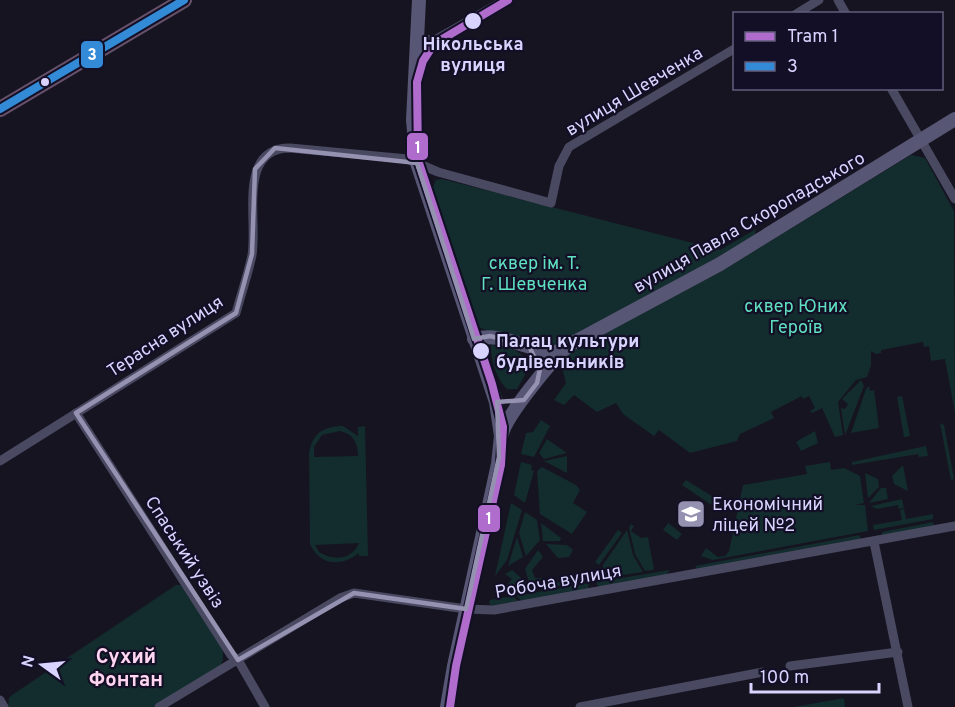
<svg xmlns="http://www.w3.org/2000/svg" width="955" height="707" font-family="Overpass,sans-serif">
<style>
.green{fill:#132c2d;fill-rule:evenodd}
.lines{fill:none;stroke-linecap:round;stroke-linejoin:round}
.street{stroke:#4a4962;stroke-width:9}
.secondary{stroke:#575674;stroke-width:14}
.highway{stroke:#67516a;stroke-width:16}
.bus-1-casing{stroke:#130f26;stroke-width:12}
.bus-1{stroke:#338bd7;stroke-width:8}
.tram-1-casing{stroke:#130f26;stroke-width:12}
.tram-1{stroke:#b06ccc;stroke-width:8}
.marked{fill:none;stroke:#9591b1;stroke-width:4.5;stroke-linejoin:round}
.stop-dot{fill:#d9d4ff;stroke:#130f26;stroke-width:2}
.labels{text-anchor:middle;stroke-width:4.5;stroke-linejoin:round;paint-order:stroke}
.stop-label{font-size:18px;font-weight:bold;fill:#d9d4ff;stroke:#130f26}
.street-label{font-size:18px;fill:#d9d4ff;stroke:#130f26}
.park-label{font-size:18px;fill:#5fe0c0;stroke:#130f26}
.poi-label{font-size:18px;fill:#d9d4ff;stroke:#130f26;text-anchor:start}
.neighbourhood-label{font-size:20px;font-weight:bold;fill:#ffd6f0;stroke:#130f26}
.line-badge{stroke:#130f26;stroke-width:2}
.badge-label{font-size:16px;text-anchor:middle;font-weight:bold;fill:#fff}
</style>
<rect width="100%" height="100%" fill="#161421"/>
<g class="green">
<polygon points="911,155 925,158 954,211 955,413 945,359 931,361 929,346 924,347 923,342 881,350 881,353 876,354 871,351 871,365 867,377 856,380 838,402 843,435 835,437 822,408 812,413 810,411 815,408 809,396 803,399 802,396 771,412 774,418 740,434 737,441 690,453 659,430 654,436 623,414 616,403 597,412 574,395 564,405 554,400 566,383 560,360 570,352 720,272"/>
<polygon points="442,179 720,250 756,229 755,235 700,268 580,331 553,349 480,328 433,187 436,180"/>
<path d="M491,345C506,346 526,350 529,368L517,389H507C497,381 490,358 491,345Z"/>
<polygon points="861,380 864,386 845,435 841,408 845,409 848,404 842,399"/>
<polygon points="869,386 870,391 874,390 879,428 851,433 866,389"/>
<polygon points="902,396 910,436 904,437 897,397"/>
<polygon points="541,420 550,426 534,457 521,454 526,433 533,432"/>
<polygon points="940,423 944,425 954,479 951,480"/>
<path d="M343,426L358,436V427L365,426L368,556H359V553C341,567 320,566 310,544L309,455C311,435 322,426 343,426ZM340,431C353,434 358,443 358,456L314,457V447L322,435ZM359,543C352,560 334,561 319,552L315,545Z"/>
<polygon points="815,431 818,443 801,451 796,442"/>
<polygon points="547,439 567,453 544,459 539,453"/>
<polygon points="926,446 928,456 919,457 918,454 852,465 852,462"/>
<polygon points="567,456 567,473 544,461"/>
<polygon points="521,462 532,465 531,470 534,471 525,503 514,495"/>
<polygon points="830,462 831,470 844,468 860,476 864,503 855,505 865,505 868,531 713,560 701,556 706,548 718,557 725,556 729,551 743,485 807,474 805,466"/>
<polygon points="903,465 908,491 894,484 892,476"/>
<polygon points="542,467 576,485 580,490 573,503 587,512 572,534 540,514 537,471"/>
<polygon points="865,473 878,479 879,487 868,498"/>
<polygon points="686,480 715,498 716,508 682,485"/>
<polygon points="881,488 886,488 888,499 869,503"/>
<polygon points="902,499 904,508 899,509 898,505 877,509 871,506"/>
<polygon points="511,503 522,510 507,560 495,576"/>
<polygon points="904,509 906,519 933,514 933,519 874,530 873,525 902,520 900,510"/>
<polygon points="525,512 537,520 540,540 526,556 519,533"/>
<polygon points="933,522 934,526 882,536 882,532"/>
<polygon points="541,523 561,538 560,541 543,541"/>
<polygon points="668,523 682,534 677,540 663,530"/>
<polygon points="631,524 634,526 631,531 641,538 648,537 654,570 645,571 635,554 629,528"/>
<polygon points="618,530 622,533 599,565 595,562"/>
<polygon points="627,530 633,555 643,572 603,578 603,565"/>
<polygon points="860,535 860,540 697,569 695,566"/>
<polygon points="517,537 523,557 508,566"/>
<polygon points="546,544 567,545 573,550 569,557 558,558"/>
<polygon points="538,550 543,557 532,570 535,578 549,579 550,583 576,579 577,583 541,589 529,582 525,569"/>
<polygon points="512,570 535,590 513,593 507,585 512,579 505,574"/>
<polygon points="670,570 666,575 600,587 597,585 597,582"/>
<polygon points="589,583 588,589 522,601 516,596"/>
<polygon points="176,585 181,585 223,649 223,660 220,666 153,707 8,707 9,698 12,695"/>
<polygon points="513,596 519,602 492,607 489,603 490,600"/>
<polygon points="844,698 845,707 794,707"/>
</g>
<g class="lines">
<g class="street">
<polyline points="838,0 846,14"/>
<polyline points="796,14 819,0"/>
<polyline points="418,39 435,40 505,0"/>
<polyline points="891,88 955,199"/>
<polyline points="76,413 231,655 238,660 265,707"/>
<path d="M0,461L236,313C241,294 248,275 252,255C258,219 237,148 290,148L408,159L438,172L551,203L559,166L569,147L734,49"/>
<polyline points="874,542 908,707"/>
<polyline points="790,666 898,652"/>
<polyline points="0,700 4,707"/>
<polyline points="159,707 340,598 354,593 466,609 494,610 955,526"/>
<polyline points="580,707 763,672"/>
</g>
<g class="secondary">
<polyline points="419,0 413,120 417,163 496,402 501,436 498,464 454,666 447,707"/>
<path d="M474,339C504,331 530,353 559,352"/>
<path d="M502,434C506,416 555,355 571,344L720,264L955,119"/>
</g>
<polyline class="highway" points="0,109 184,0"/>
<g class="bus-1-casing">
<polyline id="bus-1" points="0,109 184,0"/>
</g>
<use href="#bus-1" class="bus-1"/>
<g class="tram-1-casing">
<polyline id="tram-1" points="450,707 456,666 501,465 503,427 492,384 418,160 417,82 423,61 434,44 508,0"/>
</g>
<use href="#tram-1" class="tram-1"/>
</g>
<path class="marked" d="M275,148L417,163L474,339L490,336L529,346L540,369L537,383L524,400L497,402L499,457L466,609L354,593L238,660L76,413L236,313L252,254L255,169Z"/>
<defs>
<g id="university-square" transform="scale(1.5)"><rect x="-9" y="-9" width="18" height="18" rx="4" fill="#9591b1" stroke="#130f26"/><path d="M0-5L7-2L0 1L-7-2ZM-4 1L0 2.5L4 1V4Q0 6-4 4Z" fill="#fff"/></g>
</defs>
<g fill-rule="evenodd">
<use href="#university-square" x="691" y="514"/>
</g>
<g class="stop-dot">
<circle cx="473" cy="21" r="9"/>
<circle cx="45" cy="82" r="5"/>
<circle cx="481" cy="351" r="9"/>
</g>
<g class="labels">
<g class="stop-label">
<text x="473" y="50">Нікольська<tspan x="473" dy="21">вулиця</tspan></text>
<text x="496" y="347" text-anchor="start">Палац культури<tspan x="496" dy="21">будівельників</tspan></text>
</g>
<g class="street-label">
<text transform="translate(634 91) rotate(-31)" y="6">вулиця Шевченка</text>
<text transform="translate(749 222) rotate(-30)" y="6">вулиця Павла Скоропадського</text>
<text transform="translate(165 336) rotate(-33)" y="6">Терасна вулиця</text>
<text transform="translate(185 552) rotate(57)" y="6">Спаський узвіз</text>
<text transform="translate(558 581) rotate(-10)" y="6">Робоча вулиця</text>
</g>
<g class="park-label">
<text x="534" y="269">сквер ім. Т.<tspan x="534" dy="21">Г. Шевченка</tspan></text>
<text x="796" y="312">сквер Юних<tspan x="796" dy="21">Героїв</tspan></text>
</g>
<g class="poi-label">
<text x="712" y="510">Економічний<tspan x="712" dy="21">ліцей №2</tspan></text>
</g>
<g class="neighbourhood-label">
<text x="126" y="663">Сухий<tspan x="126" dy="23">Фонтан</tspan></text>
</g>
</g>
<g class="line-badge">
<rect x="80" y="40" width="24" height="29" rx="6" fill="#338bd7"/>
<rect x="406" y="132" width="23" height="29" rx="6" fill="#b06ccc"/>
<rect x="477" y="504" width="24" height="29" rx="6" fill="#b06ccc"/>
</g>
<g class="badge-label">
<text x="92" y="60">3</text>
<text x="418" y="153">1</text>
<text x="489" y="524">1</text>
</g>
<rect x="733" y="12" width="210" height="78" fill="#130f26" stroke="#625e7d" stroke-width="1.5"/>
<rect x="745" y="32" width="30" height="9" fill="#b06ccc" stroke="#625e7d" stroke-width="1.5"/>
<text x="787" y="42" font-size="18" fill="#d9d4ff">Tram 1</text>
<rect x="745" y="62" width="30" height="9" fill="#338bd7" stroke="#625e7d" stroke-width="1.5"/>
<text x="787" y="72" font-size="18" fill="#d9d4ff">3</text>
<g transform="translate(42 665) rotate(285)" stroke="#130f26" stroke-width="4.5" paint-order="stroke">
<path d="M0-4.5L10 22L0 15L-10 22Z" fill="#d9d4ff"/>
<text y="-9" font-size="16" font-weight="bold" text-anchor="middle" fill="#d9d4ff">N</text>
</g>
<path d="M751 683v9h128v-9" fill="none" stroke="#d9d4ff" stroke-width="3"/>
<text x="760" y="683" font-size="18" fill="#d9d4ff" stroke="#130f26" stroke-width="4.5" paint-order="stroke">100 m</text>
</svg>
